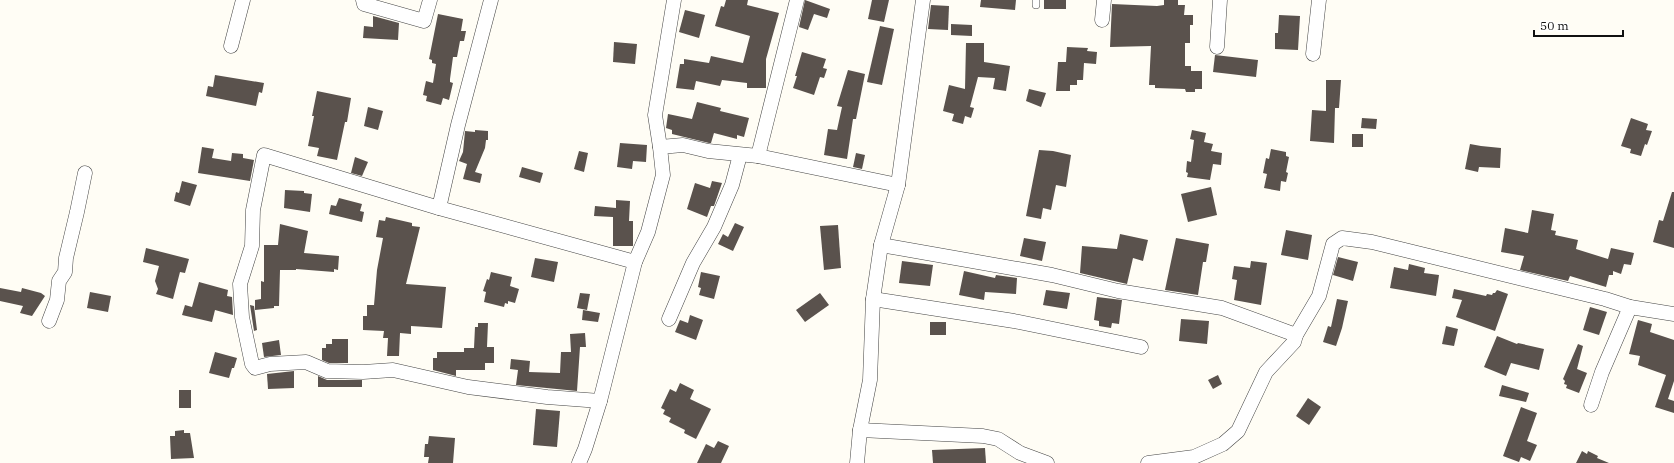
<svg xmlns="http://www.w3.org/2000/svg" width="1674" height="463" font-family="'IBM Plex Serif',serif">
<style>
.building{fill:#5a524d}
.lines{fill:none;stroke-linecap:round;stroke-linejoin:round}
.lane-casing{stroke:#444;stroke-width:8}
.street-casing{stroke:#444;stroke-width:15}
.lane{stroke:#fff;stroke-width:7}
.street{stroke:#fff;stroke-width:14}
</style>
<rect width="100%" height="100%" fill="#fffdf5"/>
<g class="building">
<polygon points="726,0 748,0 747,5 779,13 766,59 766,88 747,88 747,83 722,80 720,86 696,81 694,90 676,88 680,64 684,64 684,59 709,63 711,56 743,63 750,36 715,26 721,6 724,7"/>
<polygon points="805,0 830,9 827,18 814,14 808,30 799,27"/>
<polygon points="872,0 889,0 884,22 868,19"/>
<polygon points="981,0 1016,0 1015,10 980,7"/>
<rect x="1044" y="0" width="22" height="9"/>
<polygon points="1164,0 1178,0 1178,5 1185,5 1184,15 1193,15 1193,25 1190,25 1190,43 1185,43 1185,66 1191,66 1191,71 1202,71 1202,89 1195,89 1195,92 1186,92 1185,89 1155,88 1155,85 1149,85 1151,46 1110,47 1112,4 1157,6 1164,5"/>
<polygon points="931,5 949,6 948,30 928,29"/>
<polygon points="685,10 705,15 699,38 679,32"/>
<polygon points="438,14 463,19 461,31 466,31 464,41 460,41 457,57 453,57 450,79 450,82 453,83 449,100 443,98 441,105 426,101 427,96 423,95 426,81 433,83 436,64 432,63 432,60 429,59"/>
<polygon points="1279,15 1300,16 1298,50 1275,49 1275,33 1278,33"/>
<polygon points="373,16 399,23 398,40 363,38 364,26 373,27"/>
<polygon points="951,24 972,25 972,36 951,35"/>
<polygon points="880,26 894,29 882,85 867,82"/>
<polygon points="614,42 637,44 635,64 613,62"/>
<polygon points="966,43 984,43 984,62 1010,66 1006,91 993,89 995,78 978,77 970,107 974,108 971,118 965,116 963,124 952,121 954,114 943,111 949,85 965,89"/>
<polygon points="1067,47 1088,48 1087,51 1097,52 1096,64 1084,63 1083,80 1077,80 1077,85 1070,85 1070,91 1056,91 1058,62 1066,62"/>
<polygon points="802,52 826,59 823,68 827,69 824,78 820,77 814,95 793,88 797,76 795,76"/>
<polygon points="1215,55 1258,60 1256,77 1213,72"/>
<polygon points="848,70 865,74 856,119 853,119 847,159 824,155 828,129 837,130 842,107 837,106"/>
<polygon points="215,75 264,83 262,93 259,92 256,106 206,96 208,86 213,87"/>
<polygon points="1326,80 1341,80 1339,108 1335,108 1334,143 1310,141 1312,110 1326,111"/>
<polygon points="1029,89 1046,93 1041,107 1026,101"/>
<polygon points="317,91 351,98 347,122 345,122 337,160 317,156 319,148 308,146 314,116 312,116"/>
<polygon points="697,102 721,108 720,111 749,118 744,137 737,135 737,139 714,133 711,143 709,143 672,134 672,130 666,128 668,114 692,119"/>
<polygon points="368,107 383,111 378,130 364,126"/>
<polygon points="1362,118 1377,119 1376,129 1361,128"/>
<polygon points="1631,118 1648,124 1646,130 1652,131 1647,145 1645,144 1641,156 1630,153 1631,149 1621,146"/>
<polygon points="475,130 488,131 488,140 486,140 485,148 475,172 482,174 480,183 463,179 467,164 459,161 463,152 465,131 475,132"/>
<polygon points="1192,130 1206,133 1204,142 1213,144 1211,151 1222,153 1221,165 1213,164 1210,180 1187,177 1188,173 1186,172 1187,161 1191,162 1194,140 1190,139"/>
<rect x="1352" y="134" width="11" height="13"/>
<polygon points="620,143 647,145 646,162 633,161 632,169 617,167"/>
<polygon points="1470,144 1481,146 1501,148 1500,168 1479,167 1478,172 1465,169"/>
<polygon points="202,147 214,149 212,158 231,161 232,153 243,154 243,158 254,160 250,181 198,173"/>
<polygon points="1271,149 1286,152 1286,156 1289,157 1286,172 1288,173 1286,182 1281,181 1280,191 1264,188 1267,174 1263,173 1266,158 1269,159"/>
<polygon points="1039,150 1053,151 1071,155 1066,187 1056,185 1051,210 1043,208 1041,219 1026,216"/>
<polygon points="579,151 588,153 584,172 574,169"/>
<polygon points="856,153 865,155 862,169 853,167"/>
<polygon points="355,157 368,162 362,176 351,173"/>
<polygon points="522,167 543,173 540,183 519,177"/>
<polygon points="182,181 197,185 190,206 174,201 176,192 179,193"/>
<polygon points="712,181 722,183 714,206 711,206 707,217 687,209 695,183 710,188"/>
<polygon points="1211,187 1217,215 1188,222 1181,194"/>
<polygon points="285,190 304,191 304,193 312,194 310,212 284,208"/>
<polygon points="1672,192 1674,192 1674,248 1653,242 1659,220 1663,221"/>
<polygon points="339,198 362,204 360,211 364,212 362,222 329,214 331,205 336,206"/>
<polygon points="616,200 630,201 629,221 633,221 633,246 613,246 613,217 594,216 595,206 616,208"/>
<polygon points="1532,210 1554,214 1551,230 1556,231 1555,235 1578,240 1576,249 1608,259 1611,248 1634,253 1631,265 1624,264 1621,274 1613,271 1613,275 1609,275 1606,287 1570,276 1568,281 1520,270 1524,256 1501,252 1505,228 1528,233"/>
<polygon points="386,217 412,223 412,226 420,227 406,284 446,287 442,328 411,326 411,334 400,333 399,356 387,356 388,338 383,338 384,331 363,330 363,316 367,316 367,305 374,305 377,270 383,238 376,237 379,220 385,221"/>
<polygon points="735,223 744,227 733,251 718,244 723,234 728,237"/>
<polygon points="280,224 308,231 304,253 339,256 338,270 334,269 334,272 296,269 296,270 280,270 279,306 274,306 274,308 255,310 255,300 261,299 261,281 264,282 264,245 278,245"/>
<polygon points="838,225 841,268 824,270 820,226"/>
<polygon points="1286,230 1312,235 1308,260 1281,255"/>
<polygon points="1120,234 1148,240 1143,261 1133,258 1127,284 1080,273 1082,246 1117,249"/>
<polygon points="1024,238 1046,242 1042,261 1020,256"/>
<polygon points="1176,238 1209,244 1206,262 1203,262 1198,295 1165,290"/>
<polygon points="146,248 189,259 185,273 180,272 173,299 156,294 158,289 155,281 159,266 143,262"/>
<polygon points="1338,257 1358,262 1353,281 1333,275"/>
<polygon points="535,258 558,262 554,282 531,277"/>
<polygon points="902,261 933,265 930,286 899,283"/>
<polygon points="1251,261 1267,263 1261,305 1234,300 1237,280 1232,279 1234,266 1250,268"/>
<polygon points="1409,264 1425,268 1424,273 1439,275 1436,296 1390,288 1394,267 1408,270"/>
<polygon points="964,271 995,278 996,275 1017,278 1016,294 985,292 984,300 959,295"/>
<polygon points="491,272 512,277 510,286 519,289 515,303 508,301 508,304 505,303 504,307 484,302 486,292 483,291 487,279 489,280"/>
<polygon points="701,272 720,276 714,299 699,295 701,288 698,287"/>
<polygon points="199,282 228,290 227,296 232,297 233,315 215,310 212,322 182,315 185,305 192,307"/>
<polygon points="0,288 21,292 22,288 41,293 45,296 32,316 20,313 23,306 0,301"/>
<polygon points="1454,289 1486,296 1487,294 1492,295 1493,293 1495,293 1497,290 1508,294 1495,331 1456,317 1462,300 1452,298"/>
<polygon points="1046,290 1070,293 1067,309 1043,305"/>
<polygon points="90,292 111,296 108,312 87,308"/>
<polygon points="580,293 590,294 587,310 577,308"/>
<polygon points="820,293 829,305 805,322 796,310"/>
<polygon points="1097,297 1122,300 1119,324 1112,323 1111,328 1099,326 1099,321 1094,320"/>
<polygon points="1337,299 1348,301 1342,328 1336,346 1323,342 1328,326 1331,327"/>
<polygon points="250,305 254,306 257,330 254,331"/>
<polygon points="1590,307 1607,312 1599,335 1583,330"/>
<polygon points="583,310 600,313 598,322 582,320"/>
<polygon points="690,315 703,320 696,340 675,332 680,320 688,323"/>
<polygon points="1181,319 1209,321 1207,344 1179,341"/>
<polygon points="1638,320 1652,324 1650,332 1674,340 1674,381 1668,399 1674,401 1674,413 1655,407 1666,375 1638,365 1640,356 1629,354"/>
<rect x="930" y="322" width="16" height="13"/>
<polygon points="478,323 488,323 487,347 494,347 494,363 485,363 485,370 456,370 456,376 433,370 433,358 437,358 437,352 464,352 464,348 474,348 475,327 478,327"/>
<polygon points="1446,326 1458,329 1454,346 1442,344"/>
<polygon points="585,333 586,347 580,347 577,391 516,385 518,370 510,369 511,359 530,361 529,372 560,373 561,352 571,352 570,334"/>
<polygon points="1497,336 1517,344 1518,343 1544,349 1539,370 1511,363 1506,376 1484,367"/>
<polygon points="332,339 348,339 348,363 329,363 322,360 322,348 326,348 326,344 332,344"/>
<polygon points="279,340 281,355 264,357 262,343"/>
<polygon points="1578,344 1583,346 1577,369 1587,373 1579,393 1566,388 1567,385 1564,384 1565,381 1563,379"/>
<polygon points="215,352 237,358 234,368 232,368 229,378 209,373"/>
<polygon points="294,371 294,388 268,389 267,374"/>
<polygon points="1218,375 1222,384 1213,389 1208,380"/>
<polygon points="318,376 327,380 362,380 362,387 318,387"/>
<polygon points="680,383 694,390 690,399 711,409 696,439 684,433 685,430 669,422 671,418 663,414 665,410 661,408 670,389 676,392"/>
<polygon points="1502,385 1529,393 1526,402 1499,396"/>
<rect x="179" y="390" width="12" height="18"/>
<polygon points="1308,398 1321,407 1309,425 1296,416"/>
<polygon points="1521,407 1537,413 1527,441 1537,445 1530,461 1521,457 1519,462 1503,456"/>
<polygon points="536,409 560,411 557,447 533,445"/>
<polygon points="184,430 184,433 190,433 194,458 171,459 170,436 175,436 175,431"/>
<polygon points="429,436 455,438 453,463 428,463 429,457 424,457 425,444 428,444"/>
<polygon points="718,441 729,446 721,463 697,463 706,444 714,448"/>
<polygon points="985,448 986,463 933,463 932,450"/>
<polygon points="1582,451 1587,454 1588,451 1598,456 1597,458 1609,463 1576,463"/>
</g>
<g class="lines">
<g class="lane-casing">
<polyline id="lane" points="1036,5 1036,0"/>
</g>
<g class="street-casing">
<g id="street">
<polyline points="363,0 364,4 424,21 430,0"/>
<polyline points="1102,20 1104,0"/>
<polyline points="231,46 243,0"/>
<polyline points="1217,47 1220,0"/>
<polyline points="1313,54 1319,0"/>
<polyline points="660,147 655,115 674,0"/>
<polyline points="758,156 797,0"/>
<polyline points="439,208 458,125 491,0"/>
<polyline points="881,245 1052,275 1118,291 1222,308 1296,335"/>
<polyline points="873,299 1014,321 1141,347"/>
<polyline points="669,319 693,263 714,227 732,185 740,155"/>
<polyline points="49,321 57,300 59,281 65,272 66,258 77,212 85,173"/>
<polyline points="600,401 547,397 468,387 393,370 363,372 327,371 306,362 270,364 255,368 252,364 242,317 240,284 252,246 253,210 264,155 439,208 635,262"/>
<polyline points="1591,405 1602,372 1630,307"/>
<polyline points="860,430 983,436 998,439 1020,453 1047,463"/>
<polyline points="579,463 585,449 600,401 635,262 648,232 663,175 660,147 683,145 708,151 758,156 898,185"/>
<polyline points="857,463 860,430 870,380 873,299 881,245 898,185 923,0"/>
<polyline points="1148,463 1194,457 1223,444 1238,431 1266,372 1294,342 1296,335 1319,296 1333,244 1342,238 1372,242 1605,299 1630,307 1674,314"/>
</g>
</g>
<use href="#lane" class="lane"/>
<use href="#street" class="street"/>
</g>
<path d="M1534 30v6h89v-6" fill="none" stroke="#111111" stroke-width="2"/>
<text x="1540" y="30" font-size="12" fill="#111111" stroke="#ffffff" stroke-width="3" paint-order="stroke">50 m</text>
</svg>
